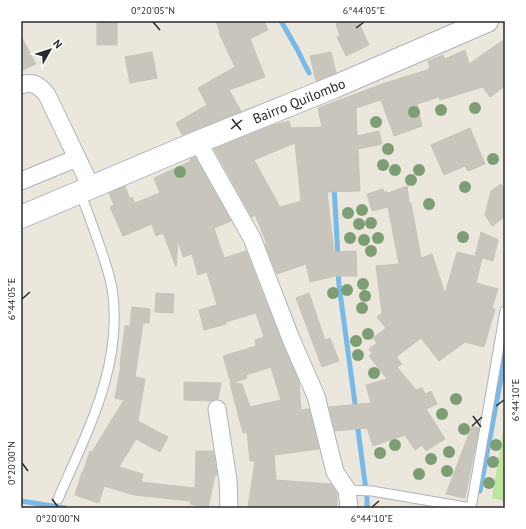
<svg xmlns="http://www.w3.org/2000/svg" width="526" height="529" font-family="'PT Sans',sans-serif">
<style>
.pitch{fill:#bae59a}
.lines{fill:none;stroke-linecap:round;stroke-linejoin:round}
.stream{stroke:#77b9e7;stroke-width:5}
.building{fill:#c7c5bc;stroke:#c7c3b7;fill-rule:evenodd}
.lane-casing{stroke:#b1b1bd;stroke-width:11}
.street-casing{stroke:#b1b1bd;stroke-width:19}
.secondary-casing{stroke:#b1b1bd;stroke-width:24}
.lane{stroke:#fff;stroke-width:9}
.street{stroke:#fff;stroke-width:17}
.secondary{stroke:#fff;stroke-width:22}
.tree{fill:#7d9e74}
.ticks{fill:none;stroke:#2a2a2a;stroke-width:1.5}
.labels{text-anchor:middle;stroke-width:3.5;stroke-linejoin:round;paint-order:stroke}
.street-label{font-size:14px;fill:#2a2a2a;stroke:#fff}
.neatline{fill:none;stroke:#2a2a2a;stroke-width:1.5}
.ticks-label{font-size:10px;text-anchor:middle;fill:#2a2a2a}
</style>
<rect width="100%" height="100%" fill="#ebe7dd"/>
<polygon class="pitch" points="505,420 505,501 492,498"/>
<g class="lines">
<g class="stream">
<polyline points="281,21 297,49 309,73"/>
<polyline points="334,186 338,258"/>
<polyline points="338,270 339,285 356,411"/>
<polyline points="357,422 367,498 367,508"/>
<polyline points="480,491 505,357"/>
<polyline points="21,501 65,508"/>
</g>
</g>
<g class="building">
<rect x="97" y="21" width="20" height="24"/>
<polygon points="216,21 264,21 268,30 250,39 265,77 229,90 241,111 182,135 176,123 207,105 198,88 235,67 219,33 220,33"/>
<polygon points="346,21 358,21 369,45 346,56 337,37 340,36 336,24"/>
<polygon points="21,36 36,64 21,71"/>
<path d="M505,39V86L490,97L483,87L440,100L439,97L417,104L422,126L394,136L381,100L356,108L357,136L379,131L382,144L358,149L360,191L327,192L334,252L356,251L357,276H335L310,282L306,264L277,274L265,244H267L255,215L252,217L214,149L274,125L289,121L291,128L322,127L318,108L385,83L427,70L430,67L428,61L443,55L445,59L465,50L469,64ZM295,143L301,201L280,207L254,160Z"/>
<polygon points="152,52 157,78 130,83 125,57"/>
<polygon points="331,52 336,73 316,81 310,56"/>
<polygon points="470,128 485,164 468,171 465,166 444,175 431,145"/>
<path d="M195,157L231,221L214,228L224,258L246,251L282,343L299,382L301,410L309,409L319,449L274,455L276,480L331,484L337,494V508H255L248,507L255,461H250L247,432L243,433L230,383H231L223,356L256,346L255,340L264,337L256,313L226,322V324L204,330L199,310L217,305L207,272L198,275L192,254L183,257L178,240L176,267L163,233L156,236L152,224L123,236L110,207L114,205L109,193L125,186L130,199L132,197L135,203L160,193L154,178L191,161L190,159ZM271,367L281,400L250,407L242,384L233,383L247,378L246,375Z"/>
<polygon points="501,184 505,191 505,217 492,226 485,215 491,191"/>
<polygon points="407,186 409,202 411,203 421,258 432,254 445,294 457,252 482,258 476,283 498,289 492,308 495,309 484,347 465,342 439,361 421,338 396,357 402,364 397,367 416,390 422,388 425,394 431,391 437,404 426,409 445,439 426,451 422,445 415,450 405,435 373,446 367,428 335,431 329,407 371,403 366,385 387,379 369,356 372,353 369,349 377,343 373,338 386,328 377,317 382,313 376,266 399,264 388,207 372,211 367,194 383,189 384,194 385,191 388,193"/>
<polygon points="481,232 498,240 493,261 475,256"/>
<polygon points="156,293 174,294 173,313 155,312"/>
<polygon points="309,293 325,340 330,338 339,361 322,367 296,298"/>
<polygon points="132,307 150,309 149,323 143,323 135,377 145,379 138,421 168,437 160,452 136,439 119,467 143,474 141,482 195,488 196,451 213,451 217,475 215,475 208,508 190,504 191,501 134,495 104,486 99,503 75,495 82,472 83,472 90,451 92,452 124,400 115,398 121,365 120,365 125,326 130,326"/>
<polygon points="184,382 221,383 218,399 211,401 184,400"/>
<polygon points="472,426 479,428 465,498 446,494"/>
</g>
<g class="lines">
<g class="lane-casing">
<g id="lane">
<polyline points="347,490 372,491 471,508"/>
<path d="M58,499C87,432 124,364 112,288C109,273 104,258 99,244C93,227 87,209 80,193"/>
<polyline points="471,508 505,311"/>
</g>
</g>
<g class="street-casing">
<g id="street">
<path d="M21,85C33,81 39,85 47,95L91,187"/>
<polyline points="198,142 252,238 291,339 316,396 335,472 347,490 349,508"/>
<polyline points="21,181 77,158"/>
<polyline points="217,409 228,480 229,508"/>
</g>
</g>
<g class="secondary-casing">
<polyline id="secondary" points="21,217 198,142 334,87 487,21"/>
</g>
<use href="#lane" class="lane"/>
<use href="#street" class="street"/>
<use href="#secondary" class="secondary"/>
</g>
<g class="tree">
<circle cx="475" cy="108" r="6"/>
<circle cx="441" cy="110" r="6"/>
<circle cx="414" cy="112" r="6"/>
<circle cx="376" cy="122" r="6"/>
<circle cx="388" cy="149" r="6"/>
<circle cx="493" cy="159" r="6"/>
<circle cx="383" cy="165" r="6"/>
<circle cx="395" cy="170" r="6"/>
<circle cx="419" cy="170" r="6"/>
<circle cx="180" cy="172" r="6"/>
<circle cx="411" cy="180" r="6"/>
<circle cx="465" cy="187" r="6"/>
<circle cx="429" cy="204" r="6"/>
<circle cx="362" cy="210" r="6"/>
<circle cx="348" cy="213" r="6"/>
<circle cx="371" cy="223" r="6"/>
<circle cx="359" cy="224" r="6"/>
<circle cx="463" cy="237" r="6"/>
<circle cx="350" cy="238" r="6"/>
<circle cx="378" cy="238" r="6"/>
<circle cx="364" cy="240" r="6"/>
<circle cx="371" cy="251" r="6"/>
<circle cx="363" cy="284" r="6"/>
<circle cx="347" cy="290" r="6"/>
<circle cx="333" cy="293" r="6"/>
<circle cx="365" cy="296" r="6"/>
<circle cx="362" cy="308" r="6"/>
<circle cx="368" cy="334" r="6"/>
<circle cx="356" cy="341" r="6"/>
<circle cx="358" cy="355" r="6"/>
<circle cx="374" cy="373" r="6"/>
<circle cx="456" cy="399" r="6"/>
<circle cx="442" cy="414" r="6"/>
<circle cx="464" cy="429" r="6"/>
<circle cx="395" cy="445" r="6"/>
<circle cx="496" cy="445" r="6"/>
<circle cx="449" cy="452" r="6"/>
<circle cx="380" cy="453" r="6"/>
<circle cx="431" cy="459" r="6"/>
<circle cx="493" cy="462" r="6"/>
<circle cx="447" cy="471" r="6"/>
<circle cx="419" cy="474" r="6"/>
<circle cx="489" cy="483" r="6"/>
</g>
<path class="ticks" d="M153,22L160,30M356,28L364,22M232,119L241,130M231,129L242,120M22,299L30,292M496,406L504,400M473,416L481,427M472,426L482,417M22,463L28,471M52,499L58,507M372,507L379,501"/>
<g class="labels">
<g class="street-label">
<text transform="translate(299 101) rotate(-22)" y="5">Bairro Quilombo</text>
</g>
</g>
<rect width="526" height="529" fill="none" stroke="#ffffff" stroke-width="44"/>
<g transform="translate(50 50) rotate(51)" stroke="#ffffff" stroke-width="3" paint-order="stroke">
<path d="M0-3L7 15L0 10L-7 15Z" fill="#2a2a2a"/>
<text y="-6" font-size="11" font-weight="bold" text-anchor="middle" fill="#2a2a2a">N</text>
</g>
<rect x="22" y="22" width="482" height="485" class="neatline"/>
<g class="ticks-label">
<text x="153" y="14">0°20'05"N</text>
<text x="364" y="14">6°44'05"E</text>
<text transform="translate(11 299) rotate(-90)" y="4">6°44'05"E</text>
<text transform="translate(515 400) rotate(-90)" y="4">6°44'10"E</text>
<text transform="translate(11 463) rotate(-90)" y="4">0°20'00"N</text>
<text x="58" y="522">0°20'00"N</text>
<text x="372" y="522">6°44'10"E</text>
</g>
</svg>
